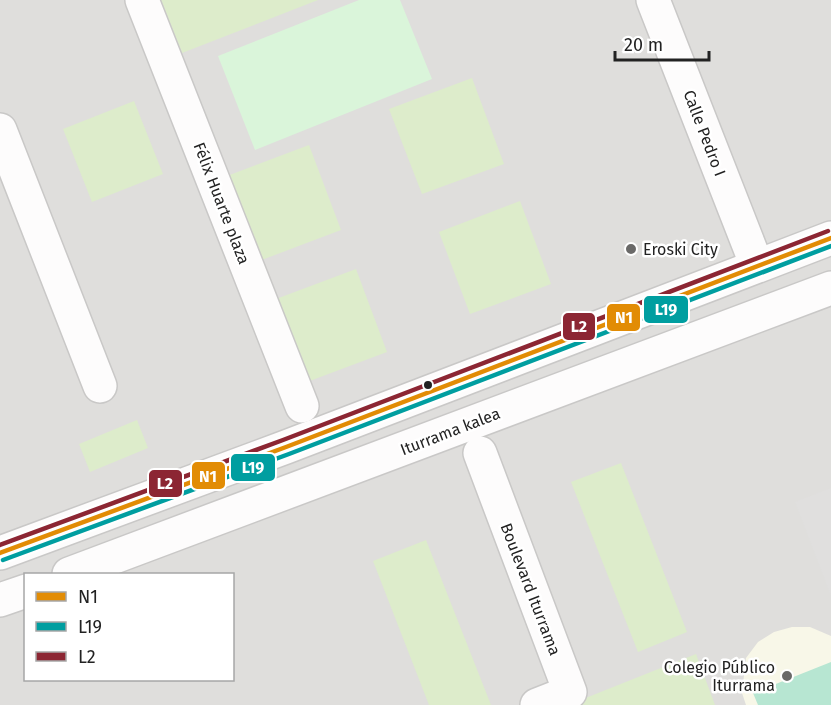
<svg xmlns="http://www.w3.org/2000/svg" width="831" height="705" font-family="'Fira Sans',sans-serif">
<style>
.residential{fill:#dfdedc;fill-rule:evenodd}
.education{fill:#f8f7e8}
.grass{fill:#ddeccb}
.park{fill:#daf5da}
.pitch{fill:#b7e6d2}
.parking{fill:#e0dfde}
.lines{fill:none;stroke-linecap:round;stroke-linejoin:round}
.minor-casing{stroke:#c9c8c7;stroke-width:36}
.minor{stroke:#fdfcfc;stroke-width:33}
.bus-1-casing{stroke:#fff;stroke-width:9}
.bus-2-casing{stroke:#fff;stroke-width:9}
.bus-3-casing{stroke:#fff;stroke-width:9}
.bus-1{stroke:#e28c05;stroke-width:4.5}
.bus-2{stroke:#009ea0;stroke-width:4.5}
.bus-3{stroke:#8c2633;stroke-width:4.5}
.poi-dot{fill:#6a6968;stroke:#fff;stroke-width:2}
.bus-dot{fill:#222;stroke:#fff;stroke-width:2}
.labels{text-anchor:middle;stroke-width:5;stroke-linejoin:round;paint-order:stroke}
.street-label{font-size:16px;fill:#222;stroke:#fff}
.poi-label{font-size:16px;fill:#222;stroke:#fff;text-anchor:start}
.line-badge{stroke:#fff;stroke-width:2}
.badge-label{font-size:16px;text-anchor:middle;font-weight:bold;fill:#fff}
</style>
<rect width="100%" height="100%" fill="#f0eeeb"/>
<path class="residential" d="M0,0H831V705H0ZM26,574H232V680H26Z"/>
<polygon class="education" points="792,627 810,627 831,636 831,705 746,705 742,693 746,658 758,642 774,632"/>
<g class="grass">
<polygon points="161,0 318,0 182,53"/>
<polygon points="472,78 504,164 422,194 389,109"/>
<polygon points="134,101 163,174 92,202 63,129"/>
<polygon points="309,145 341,230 259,261 227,176"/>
<polygon points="520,201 551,284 470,314 439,232"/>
<polygon points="356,269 387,352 307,382 276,299"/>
<polygon points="137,420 148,448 90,472 79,444"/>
<polygon points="621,463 687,632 638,652 571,482"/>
<polygon points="426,540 491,705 429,705 373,561"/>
<polygon points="696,654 715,705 568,705"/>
</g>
<polygon class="park" points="359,0 400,0 432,79 255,150 218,56"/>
<polygon class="pitch" points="831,662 831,705 758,705 753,693"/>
<polygon class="parking" points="831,488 831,596 795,502"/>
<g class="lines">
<g class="minor-casing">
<g id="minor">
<polyline points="142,0 302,406"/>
<polyline points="653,0 757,266"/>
<polyline points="0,130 100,386"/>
<polyline points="480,453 570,692 537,705"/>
<polyline points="0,553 286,447 831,238"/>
<polyline points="69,574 831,288"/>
<polyline points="0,600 26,591"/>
</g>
</g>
<use href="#minor" class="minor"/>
<g class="bus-1-casing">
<polyline id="bus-1" points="0,553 286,447 831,238"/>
</g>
<g class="bus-2-casing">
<polyline id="bus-2" points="3,560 289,454 831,246"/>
</g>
<g class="bus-3-casing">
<polyline id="bus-3" points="0,545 283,440 828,231"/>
</g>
<use href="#bus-1" class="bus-1"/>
<use href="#bus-2" class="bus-2"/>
<use href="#bus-3" class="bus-3"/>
</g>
<g class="poi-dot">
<circle cx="631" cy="249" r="6"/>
<circle cx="787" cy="676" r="6"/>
</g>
<circle class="bus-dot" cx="428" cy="385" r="5"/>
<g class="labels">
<g class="street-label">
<text transform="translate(705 133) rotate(69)" y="6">Calle Pedro I</text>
<text transform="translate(222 203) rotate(69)" y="6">Félix Huarte plaza</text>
<text transform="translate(450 431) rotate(-21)" y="6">Iturrama kalea</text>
<text transform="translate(531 589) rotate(69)" y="6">Boulevard Iturrama</text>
</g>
<g class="poi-label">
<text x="643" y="255">Eroski City</text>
<text x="775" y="673" text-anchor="end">Colegio Público<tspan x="775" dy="18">Iturrama</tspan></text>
</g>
</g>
<g class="line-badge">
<rect x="643" y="295" width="46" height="29" rx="6" fill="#009ea0"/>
<rect x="606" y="303" width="35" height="29" rx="6" fill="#e28c05"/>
<rect x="562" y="312" width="34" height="29" rx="6" fill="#8c2633"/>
<rect x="230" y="453" width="46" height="29" rx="6" fill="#009ea0"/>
<rect x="191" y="461" width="35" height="29" rx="6" fill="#e28c05"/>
<rect x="148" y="469" width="35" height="29" rx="6" fill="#8c2633"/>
</g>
<g class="badge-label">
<text x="666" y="315">L19</text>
<text x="624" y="323">N1</text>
<text x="579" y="332">L2</text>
<text x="253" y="473">L19</text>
<text x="208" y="482">N1</text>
<text x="165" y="489">L2</text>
</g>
<rect x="24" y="573" width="210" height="108" fill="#ffffff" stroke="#a7a7a7" stroke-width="1.5"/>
<rect x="36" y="592" width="30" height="9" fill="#e28c05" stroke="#a7a7a7" stroke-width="1.5"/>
<text x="78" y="603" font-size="18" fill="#222222">N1</text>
<rect x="36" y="622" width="30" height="9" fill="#009ea0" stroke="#a7a7a7" stroke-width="1.5"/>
<text x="78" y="633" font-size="18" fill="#222222">L19</text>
<rect x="36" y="652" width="30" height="9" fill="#8c2633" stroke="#a7a7a7" stroke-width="1.5"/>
<text x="78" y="663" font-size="18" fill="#222222">L2</text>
<path d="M615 51v9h94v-9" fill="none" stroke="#222222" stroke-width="3"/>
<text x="624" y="51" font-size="18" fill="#222222" stroke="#ffffff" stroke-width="4.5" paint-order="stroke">20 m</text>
</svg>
